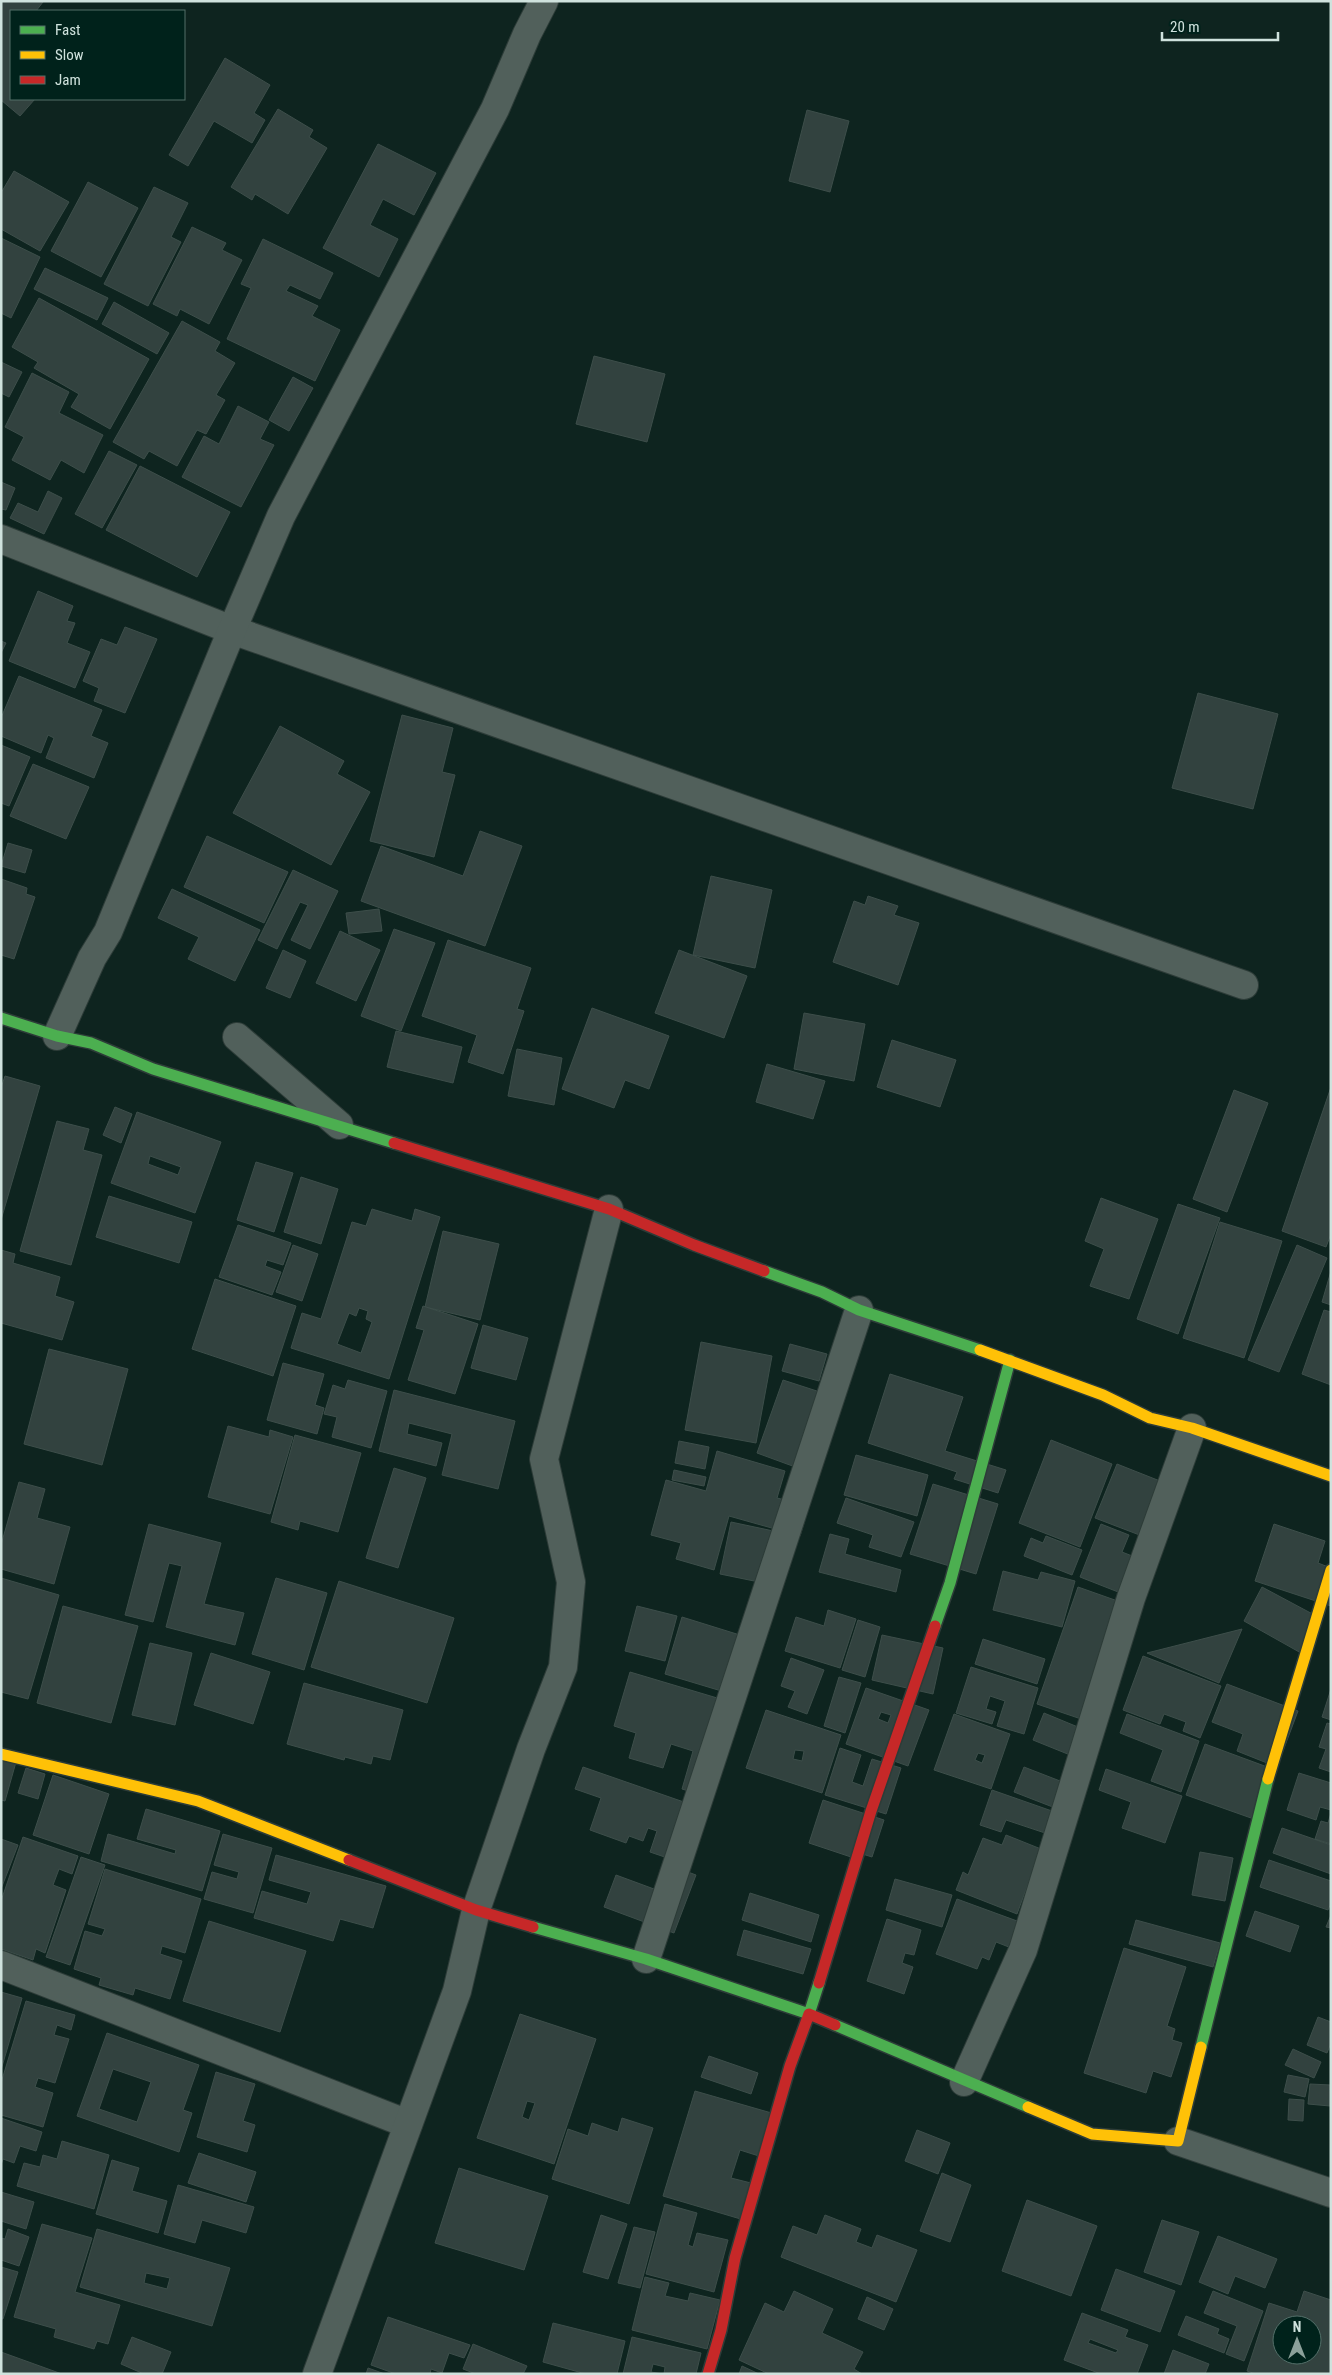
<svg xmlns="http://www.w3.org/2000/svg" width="1332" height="2375" font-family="'Roboto Condensed',sans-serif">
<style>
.building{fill:#32423f;stroke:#3d4e4a;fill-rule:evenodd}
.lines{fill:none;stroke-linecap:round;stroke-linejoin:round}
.street-casing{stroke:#2d3c38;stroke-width:30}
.fast-casing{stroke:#2d3c38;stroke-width:14}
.slow-casing{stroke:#2d3c38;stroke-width:14}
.jam-casing{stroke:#2d3c38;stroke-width:14}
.street{stroke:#51605b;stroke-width:28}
.fast{stroke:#4caf50;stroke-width:11}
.slow{stroke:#ffc107;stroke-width:11}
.jam{stroke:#c62828;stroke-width:11}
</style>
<rect width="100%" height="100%" fill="#0e241f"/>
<g class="building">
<polygon points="1,1 43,2 36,11 11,11 11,99 35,99 20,116 1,100"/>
<polygon points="225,58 270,85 254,113 265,120 252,143 214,121 188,166 169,155"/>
<polygon points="278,109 313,130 309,137 327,148 288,214 255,194 252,200 231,187"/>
<polygon points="807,110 849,121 830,192 789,181"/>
<polygon points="378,144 436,173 414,215 383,199 370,225 398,239 379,277 323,248"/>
<polygon points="14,171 69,202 40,251 1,229 1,193"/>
<polygon points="88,182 138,208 101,277 51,251"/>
<polygon points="154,187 188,203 171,237 181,242 148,306 104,284"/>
<polygon points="192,227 226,243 222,250 242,260 209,324 180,309 177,316 153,304"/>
<polygon points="1,238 40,257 11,318 1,313"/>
<polygon points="263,239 333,273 320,299 290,285 286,291 318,306 312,316 340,330 315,381 227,339 251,288 241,284"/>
<polygon points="45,268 108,298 97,320 34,289"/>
<polygon points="39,298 149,359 110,429 71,407 79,394 34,368 38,362 12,347"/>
<polygon points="114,302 169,333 157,354 102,324"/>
<polygon points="182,321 220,342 215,351 235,363 216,395 225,400 206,434 197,430 177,466 149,451 144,459 113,442"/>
<polygon points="594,356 665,374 647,442 576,424"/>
<polygon points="1,362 22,372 9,397 1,393"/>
<polygon points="32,373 69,392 59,413 103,435 84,473 61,460 50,480 12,460 24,437 5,427"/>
<polygon points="293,377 313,388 289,431 269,420"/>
<polygon points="238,406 269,422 260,439 274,445 241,507 182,477 204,436 219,444"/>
<polygon points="109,451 137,465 102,528 75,514"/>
<polygon points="140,466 230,512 197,577 106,530"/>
<polygon points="1,482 15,488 6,510 1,509"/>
<polygon points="48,491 62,498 44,534 10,518 18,503 38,512"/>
<polygon points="38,591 73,606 67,621 75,623 67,643 90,652 75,688 9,661"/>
<polygon points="125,627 157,639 125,713 94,701 99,688 83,681 101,639 117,645"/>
<polygon points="1,641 6,643 1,653"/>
<polygon points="19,676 102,710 91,736 108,743 94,778 46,758 54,738 48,735 41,753 1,736 1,718"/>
<polygon points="1198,693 1278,714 1253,809 1172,788"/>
<polygon points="402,715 453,728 442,772 455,775 434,857 370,841"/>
<polygon points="280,726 344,761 337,774 370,792 331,865 233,813"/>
<polygon points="1,745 30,757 9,806 1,803"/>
<polygon points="33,764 89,787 66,839 10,816"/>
<polygon points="480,831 522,846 485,946 361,901 381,846 463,876"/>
<polygon points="207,836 288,872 264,923 184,887"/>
<polygon points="8,843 32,850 25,873 1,866"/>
<polygon points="293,870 338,891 310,949 291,940 308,905 300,902 277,949 258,940"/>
<polygon points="711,876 772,890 755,968 693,955"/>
<polygon points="1,879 27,888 26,894 35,897 14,959 1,955"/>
<polygon points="172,889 260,930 235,981 188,959 199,937 158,918"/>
<polygon points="868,896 898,906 894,915 919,923 898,985 833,962 854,901 865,905"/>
<polygon points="379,909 382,931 349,934 346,913"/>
<polygon points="394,929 435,943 401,1031 361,1016"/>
<polygon points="340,931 380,950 356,1001 316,983"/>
<polygon points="448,940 531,968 517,1009 524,1011 503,1074 468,1062 477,1035 422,1016"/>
<polygon points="283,950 306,961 290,998 266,988"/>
<polygon points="679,950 747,976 724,1038 655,1013"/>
<polygon points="592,1008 669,1036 649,1089 625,1080 614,1108 562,1089"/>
<polygon points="804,1013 865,1024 854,1081 794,1069"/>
<polygon points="396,1031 462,1047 453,1083 387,1067"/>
<polygon points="892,1040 956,1060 940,1107 877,1087"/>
<polygon points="517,1049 562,1058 554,1105 508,1096"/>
<polygon points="767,1064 825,1081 813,1119 756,1102"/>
<polygon points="5,1076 40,1086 1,1220 1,1088"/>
<polygon points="1331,1087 1331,1234 1326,1247 1282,1231"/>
<polygon points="1234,1090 1268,1103 1227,1212 1193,1199"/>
<polygon points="115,1107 132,1114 121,1143 103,1135"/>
<path d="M137,1112L221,1142L195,1213L111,1183ZM150,1156L181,1167L178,1175L148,1164Z"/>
<polygon points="57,1121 89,1129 83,1150 102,1155 71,1265 20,1251"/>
<polygon points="256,1162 293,1173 274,1232 237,1220"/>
<polygon points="301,1177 338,1189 321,1244 284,1232"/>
<polygon points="109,1196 192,1222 179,1263 96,1237"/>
<polygon points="1101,1198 1158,1219 1129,1299 1090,1286 1104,1249 1085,1241"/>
<polygon points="1178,1204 1220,1218 1178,1334 1137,1319"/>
<path d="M372,1209L412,1221L415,1209L440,1217L389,1379L291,1348L302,1313L321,1319L352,1222L366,1226ZM359,1308L368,1311L366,1319L372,1322L361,1353L337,1344L349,1313L356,1316Z"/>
<polygon points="1220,1222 1282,1241 1244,1358 1183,1338"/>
<polygon points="238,1225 291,1243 283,1265 267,1260 265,1266 281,1272 272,1295 219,1277"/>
<polygon points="443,1231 499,1244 480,1320 425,1307"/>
<polygon points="293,1245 318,1254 302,1301 276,1292"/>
<polygon points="1297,1245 1327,1258 1279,1372 1248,1360"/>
<polygon points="1,1250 15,1254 13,1263 60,1277 55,1296 74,1302 62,1340 1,1323"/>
<polygon points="1331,1271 1331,1305 1322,1302"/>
<polygon points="215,1279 296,1306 273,1376 192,1349"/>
<polygon points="423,1306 478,1324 455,1394 408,1380 424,1330 416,1328"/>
<polygon points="1324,1310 1331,1312 1331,1385 1302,1374"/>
<polygon points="483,1325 528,1338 516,1380 471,1368"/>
<polygon points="701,1342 772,1356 756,1443 685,1430"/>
<polygon points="790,1344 827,1354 819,1381 782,1371"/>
<polygon points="49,1349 128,1369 102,1465 24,1444"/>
<polygon points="283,1363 324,1374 315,1405 324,1408 317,1434 267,1420"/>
<polygon points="890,1374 963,1397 945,1451 1006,1470 998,1493 954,1479 957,1472 868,1443"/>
<polygon points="348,1380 387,1391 371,1448 332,1437 337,1417 324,1414 333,1385 345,1389"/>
<polygon points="783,1380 823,1393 817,1475 757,1453"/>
<polygon points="394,1390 515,1421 498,1489 442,1475 452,1434 409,1423 407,1434 442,1443 436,1466 379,1451"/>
<polygon points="228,1426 269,1437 270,1430 293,1437 270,1514 208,1497"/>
<polygon points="295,1435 361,1453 338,1532 300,1521 298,1530 271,1522"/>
<polygon points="1051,1440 1112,1464 1080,1547 1019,1523"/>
<polygon points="679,1441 709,1447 705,1469 675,1463"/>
<polygon points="717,1451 785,1471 777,1498 809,1506 800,1536 729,1516 714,1570 676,1559 681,1543 651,1535 666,1480 706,1491"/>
<polygon points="856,1455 928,1475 917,1516 844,1495"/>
<polygon points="1117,1464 1160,1481 1150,1539 1095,1518"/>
<polygon points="394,1468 426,1478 398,1568 366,1558"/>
<polygon points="674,1470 706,1477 704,1486 672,1480"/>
<polygon points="19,1482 45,1489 37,1518 70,1527 54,1584 1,1569 1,1545"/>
<polygon points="933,1484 998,1504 976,1574 910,1554"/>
<polygon points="846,1498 914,1522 901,1557 869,1547 873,1535 837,1523"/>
<polygon points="731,1522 797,1536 790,1565 764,1559 759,1582 720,1574"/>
<polygon points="149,1524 221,1543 204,1604 244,1613 235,1645 166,1627 182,1566 169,1563 153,1622 125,1615"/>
<polygon points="1101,1524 1129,1535 1122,1552 1150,1563 1136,1599 1080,1577"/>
<polygon points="1274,1524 1325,1541 1318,1563 1331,1568 1331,1606 1255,1581"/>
<polygon points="830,1534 849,1539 845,1554 901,1570 896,1592 819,1572"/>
<polygon points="1046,1536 1082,1550 1072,1575 1024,1556 1031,1538 1043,1543"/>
<polygon points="1003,1571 1038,1580 1041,1572 1075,1581 1062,1627 993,1610"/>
<polygon points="1,1578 59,1595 28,1699 1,1692"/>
<polygon points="276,1578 327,1593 304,1670 252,1654"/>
<polygon points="339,1581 454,1618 427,1703 311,1667"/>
<polygon points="1078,1587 1129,1605 1087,1721 1037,1704"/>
<polygon points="1262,1587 1320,1618 1301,1653 1244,1621"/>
<polygon points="63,1606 138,1626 111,1723 37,1703"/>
<polygon points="637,1606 677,1616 665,1661 625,1651"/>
<polygon points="828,1610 856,1619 840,1668 785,1651 796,1617 824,1626"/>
<polygon points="682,1617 756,1640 738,1696 665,1674"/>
<polygon points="858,1620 880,1627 865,1677 842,1670"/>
<polygon points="1242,1629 1219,1683 1147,1653"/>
<polygon points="882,1635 943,1648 933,1694 872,1680"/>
<polygon points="983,1639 1045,1659 1037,1684 975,1664"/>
<polygon points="150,1643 192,1653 175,1725 132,1715"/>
<polygon points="211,1653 270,1672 253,1724 194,1705"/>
<polygon points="1143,1656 1221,1686 1200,1738 1183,1731 1186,1722 1164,1714 1160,1724 1123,1710"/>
<polygon points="791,1658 824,1670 807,1714 788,1707 795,1691 781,1686"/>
<polygon points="971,1667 1038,1688 1024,1734 997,1726 1005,1701 990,1696 986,1709 996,1712 992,1724 956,1713"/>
<polygon points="630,1672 734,1703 705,1796 682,1789 693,1751 671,1744 663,1768 629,1758 636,1733 614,1726"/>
<polygon points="839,1677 861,1683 845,1733 824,1726"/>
<polygon points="304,1683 403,1710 390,1760 373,1756 371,1764 345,1757 344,1760 287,1744"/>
<polygon points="1227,1684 1298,1711 1277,1767 1237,1751 1243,1734 1212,1722"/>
<path d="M866,1688L929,1710L908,1766L846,1744ZM881,1712L891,1715L888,1723L878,1719Z"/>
<polygon points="1331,1689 1331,1720 1322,1717"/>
<path d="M766,1710L841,1735L822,1793L746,1768ZM795,1750L804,1751L802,1761L793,1759Z"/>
<polygon points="1044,1713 1090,1732 1080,1759 1033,1740"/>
<path d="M954,1714L1010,1734L991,1789L934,1770ZM978,1753L985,1755L982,1763L975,1760Z"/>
<polygon points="1127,1714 1199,1741 1181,1792 1151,1781 1163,1750 1120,1733"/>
<polygon points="1327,1723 1331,1724 1331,1772 1319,1768 1326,1749 1319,1747"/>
<polygon points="1205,1744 1270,1768 1251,1818 1186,1795"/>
<polygon points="840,1748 861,1755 852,1782 863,1786 872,1759 901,1768 886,1814 825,1795"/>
<polygon points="1,1758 16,1762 5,1801 1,1800"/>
<polygon points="583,1767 704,1809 685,1864 650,1852 657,1831 648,1828 643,1841 629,1836 626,1843 590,1830 601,1798 575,1789"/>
<polygon points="1024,1767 1073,1786 1063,1811 1014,1792"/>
<polygon points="26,1768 45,1774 38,1799 18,1793"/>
<polygon points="1106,1769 1182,1796 1165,1843 1122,1828 1131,1802 1099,1790"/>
<polygon points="1299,1773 1331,1783 1331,1810 1320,1807 1316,1820 1287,1810"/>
<polygon points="53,1775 109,1794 89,1854 33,1835"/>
<polygon points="992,1790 1052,1811 1045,1833 1006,1820 1001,1832 980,1825"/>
<polygon points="823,1800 884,1820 872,1857 856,1852 854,1858 809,1843"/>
<polygon points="146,1809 220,1831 202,1891 101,1861 108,1834 175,1854 176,1850 137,1839"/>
<polygon points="1331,1813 1331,1844 1315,1839 1321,1821 1328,1823"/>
<polygon points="1282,1828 1331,1845 1331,1874 1273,1853"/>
<polygon points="223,1834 272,1848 253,1913 204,1899 212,1872 237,1879 239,1872 214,1865"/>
<polygon points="1006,1835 1041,1849 1017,1914 956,1890 963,1872 968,1875 983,1838 1002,1845"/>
<polygon points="23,1837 78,1856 72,1874 59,1869 53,1885 66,1890 45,1953 36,1949 33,1960 1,1949 1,1901"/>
<polygon points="1,1839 18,1845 1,1889"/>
<polygon points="1200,1852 1233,1858 1225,1901 1192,1895"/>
<polygon points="276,1855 386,1886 373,1928 340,1919 333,1941 254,1918 262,1891 307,1904 311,1892 269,1880"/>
<polygon points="81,1857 105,1865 70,1965 46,1957"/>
<polygon points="1269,1860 1331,1881 1331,1903 1328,1910 1260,1887"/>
<polygon points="664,1863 696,1875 674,1933 604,1907 616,1875 654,1889"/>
<polygon points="105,1869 201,1899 185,1953 162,1946 160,1954 182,1961 170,1999 135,1988 133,1995 99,1985 101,1978 74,1969 85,1931 102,1936 105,1929 88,1924"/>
<polygon points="895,1879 952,1895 942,1927 886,1910"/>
<polygon points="750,1893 819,1915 811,1942 742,1920"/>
<polygon points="957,1899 1028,1925 1019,1951 996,1942 989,1960 982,1957 977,1969 936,1954"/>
<polygon points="1255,1911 1299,1926 1290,1952 1246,1936"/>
<polygon points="1331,1915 1331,1928 1326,1927"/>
<polygon points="887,1919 921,1930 914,1955 905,1953 902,1963 913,1967 904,1994 867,1981"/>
<polygon points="1136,1920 1220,1943 1213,1967 1129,1944"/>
<polygon points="209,1921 306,1951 280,2032 183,2001"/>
<polygon points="744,1930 811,1949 803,1974 737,1955"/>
<polygon points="1124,1948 1186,1967 1167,2026 1175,2029 1172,2040 1182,2043 1171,2077 1153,2071 1146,2093 1084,2073"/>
<polygon points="1,1992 22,1998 1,2070"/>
<polygon points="26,2001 75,2015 71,2030 57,2025 54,2035 69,2039 55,2083 38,2078 35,2087 53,2093 43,2127 1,2115 1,2083"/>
<path d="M520,2014L596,2039L554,2164L477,2138ZM527,2101L535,2103L529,2120L522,2117Z"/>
<polygon points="1318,2017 1331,2022 1331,2043 1327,2053 1307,2045"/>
<path d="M107,2033L199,2065L183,2110L192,2113L179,2152L77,2116ZM113,2069L151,2082L137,2122L99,2109Z"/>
<polygon points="1293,2049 1321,2062 1314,2078 1285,2065"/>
<polygon points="709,2056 758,2073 751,2094 701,2077"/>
<polygon points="216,2072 255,2084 243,2121 255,2125 247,2152 197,2137"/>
<polygon points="1288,2075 1309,2079 1305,2097 1284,2092"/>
<polygon points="1310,2084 1331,2085 1330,2106 1308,2104"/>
<polygon points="695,2091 775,2114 762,2157 740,2150 731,2178 755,2184 744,2220 663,2196"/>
<polygon points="1289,2099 1304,2100 1303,2121 1288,2120"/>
<polygon points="1,2118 42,2132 36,2151 20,2146 14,2163 3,2159 1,2165"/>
<polygon points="622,2118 653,2128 629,2204 552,2179 568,2129 588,2136 592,2123 618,2132"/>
<polygon points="917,2130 950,2143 938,2174 905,2161"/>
<polygon points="62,2141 109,2155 94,2209 17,2186 24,2163 40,2167 43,2155 57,2159"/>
<polygon points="199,2153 256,2172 246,2202 188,2183"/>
<polygon points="112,2160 139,2168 132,2191 167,2201 158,2233 96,2214"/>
<polygon points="459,2168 548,2196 524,2270 435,2243"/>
<polygon points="942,2173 971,2185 950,2242 920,2231"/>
<polygon points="178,2185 254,2207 246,2233 202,2220 195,2243 164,2234"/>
<polygon points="1,2192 34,2202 26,2229 1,2221"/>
<polygon points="1027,2200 1097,2226 1071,2296 1002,2271"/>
<polygon points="665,2204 697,2213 688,2245 693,2247 697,2233 728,2240 714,2292 646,2274"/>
<polygon points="601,2215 627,2224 608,2279 583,2272"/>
<polygon points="825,2215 861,2229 856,2242 872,2248 877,2235 917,2250 896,2302 781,2257 793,2226 817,2235"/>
<polygon points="1162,2220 1199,2232 1181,2285 1144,2272"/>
<polygon points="42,2224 92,2238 75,2292 120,2305 108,2344 97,2341 94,2349 54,2337 56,2329 14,2317"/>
<polygon points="634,2227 655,2232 640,2288 618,2283"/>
<polygon points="8,2229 29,2237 19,2266 1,2260 1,2238 5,2239"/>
<path d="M97,2229L230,2268L212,2326L80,2287ZM146,2273L170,2278L167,2289L144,2283Z"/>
<polygon points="1218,2236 1277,2259 1265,2288 1235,2276 1228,2294 1199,2282"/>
<polygon points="1,2267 18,2272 3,2319 1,2319"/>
<polygon points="1116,2269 1175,2291 1160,2332 1101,2310"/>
<polygon points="645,2277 669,2283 665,2296 688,2301 690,2293 720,2300 707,2349 632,2330"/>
<polygon points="794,2291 833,2309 822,2333 863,2352 854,2369 862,2374 769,2374 739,2360 765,2303 784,2312"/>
<polygon points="1213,2291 1263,2311 1244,2361 1226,2354 1237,2326 1204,2313"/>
<path d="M1304,2291L1331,2300V2374H1256L1247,2371L1269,2303L1297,2312ZM1282,2325H1312V2355H1282Z"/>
<polygon points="867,2297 893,2309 884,2330 858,2319"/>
<path d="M1082,2313L1128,2330L1125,2337L1148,2345L1137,2374H1101L1064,2360ZM1090,2339L1118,2350L1116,2353L1088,2343Z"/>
<polygon points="1186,2316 1219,2329 1217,2334 1229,2339 1224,2353 1178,2335"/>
<polygon points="388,2317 470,2345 464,2358 449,2353 442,2373 431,2369 430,2374 396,2374 371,2365"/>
<polygon points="553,2323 625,2341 617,2374 586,2374 543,2362"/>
<polygon points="132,2337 171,2352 162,2374 144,2374 121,2364"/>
<polygon points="632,2337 701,2353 696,2374 664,2374 665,2367 653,2364 651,2372 663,2374 623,2374"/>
<polygon points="473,2344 527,2366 523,2374 476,2374 463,2369"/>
<polygon points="1173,2350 1209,2364 1205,2374 1164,2374"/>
<polygon points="1,2352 62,2374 1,2374"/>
<polygon points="742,2366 759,2374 739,2374"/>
<polygon points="368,2368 385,2374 366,2374"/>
</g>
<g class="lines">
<g class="street-casing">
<g id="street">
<polyline points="1,539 232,630 1244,985"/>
<polyline points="57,1036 92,958 108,932 232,630 281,516 495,109 527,34 544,1"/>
<polyline points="237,1037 339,1125"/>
<polyline points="646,1959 859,1310"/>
<polyline points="1,1965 408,2124"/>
<polyline points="964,2082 1023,1950 1131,1598 1192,1428"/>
<polyline points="1178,2141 1331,2193"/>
<polyline points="317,2374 457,1991 476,1910 531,1749 563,1667 571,1582 544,1459 609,1209"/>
</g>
</g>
<g class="fast-casing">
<g id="fast">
<polyline points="1,1018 57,1036 91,1043 153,1069 394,1143"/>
<polyline points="764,1271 822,1292 859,1310 980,1350"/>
<polyline points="935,1626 950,1583 1010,1360"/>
<polyline points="533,1927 646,1959 809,2014 819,1983"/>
<polyline points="835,2025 1028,2107"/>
<polyline points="1201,2047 1268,1779"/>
</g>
</g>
<g class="slow-casing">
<g id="slow">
<polyline points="980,1350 1103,1395 1150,1418 1192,1428 1331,1476"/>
<polyline points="1,1754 198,1801 349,1860"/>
<polyline points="1268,1779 1331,1570"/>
<polyline points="1028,2107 1092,2134 1178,2141 1201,2047"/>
</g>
</g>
<g class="jam-casing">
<g id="jam">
<polyline points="394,1143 609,1209 694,1245 764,1271"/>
<polyline points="349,1860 476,1910 533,1927"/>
<polyline points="819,1983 871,1811 935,1626"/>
<polyline points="708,2374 721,2330 735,2258 790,2066 809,2014 835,2025"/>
</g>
</g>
<use href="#street" class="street"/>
<use href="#fast" class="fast"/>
<use href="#slow" class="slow"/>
<use href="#jam" class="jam"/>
</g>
<rect width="1332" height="2375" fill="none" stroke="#cfe2dd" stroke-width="5"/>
<rect x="10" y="10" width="175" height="90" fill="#00221b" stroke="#536f69"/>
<rect x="20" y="26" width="25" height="8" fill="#4caf50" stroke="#536f69"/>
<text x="55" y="35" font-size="15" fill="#cfe2dd">Fast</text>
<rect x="20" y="51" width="25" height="8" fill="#ffc107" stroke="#536f69"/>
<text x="55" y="60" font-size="15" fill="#cfe2dd">Slow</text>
<rect x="20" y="76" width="25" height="8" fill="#c62828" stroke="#536f69"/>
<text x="55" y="85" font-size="15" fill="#cfe2dd">Jam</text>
<g transform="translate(1297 2340)"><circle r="24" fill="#00221b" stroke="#536f69"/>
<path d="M0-4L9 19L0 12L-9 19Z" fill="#8ba09a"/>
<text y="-8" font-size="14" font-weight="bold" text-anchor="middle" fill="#cfe2dd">N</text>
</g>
<path d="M1162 32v8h116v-8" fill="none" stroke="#cfe2dd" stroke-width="2.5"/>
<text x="1170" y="32" font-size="15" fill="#cfe2dd" stroke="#00221b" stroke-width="4" paint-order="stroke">20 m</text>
</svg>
